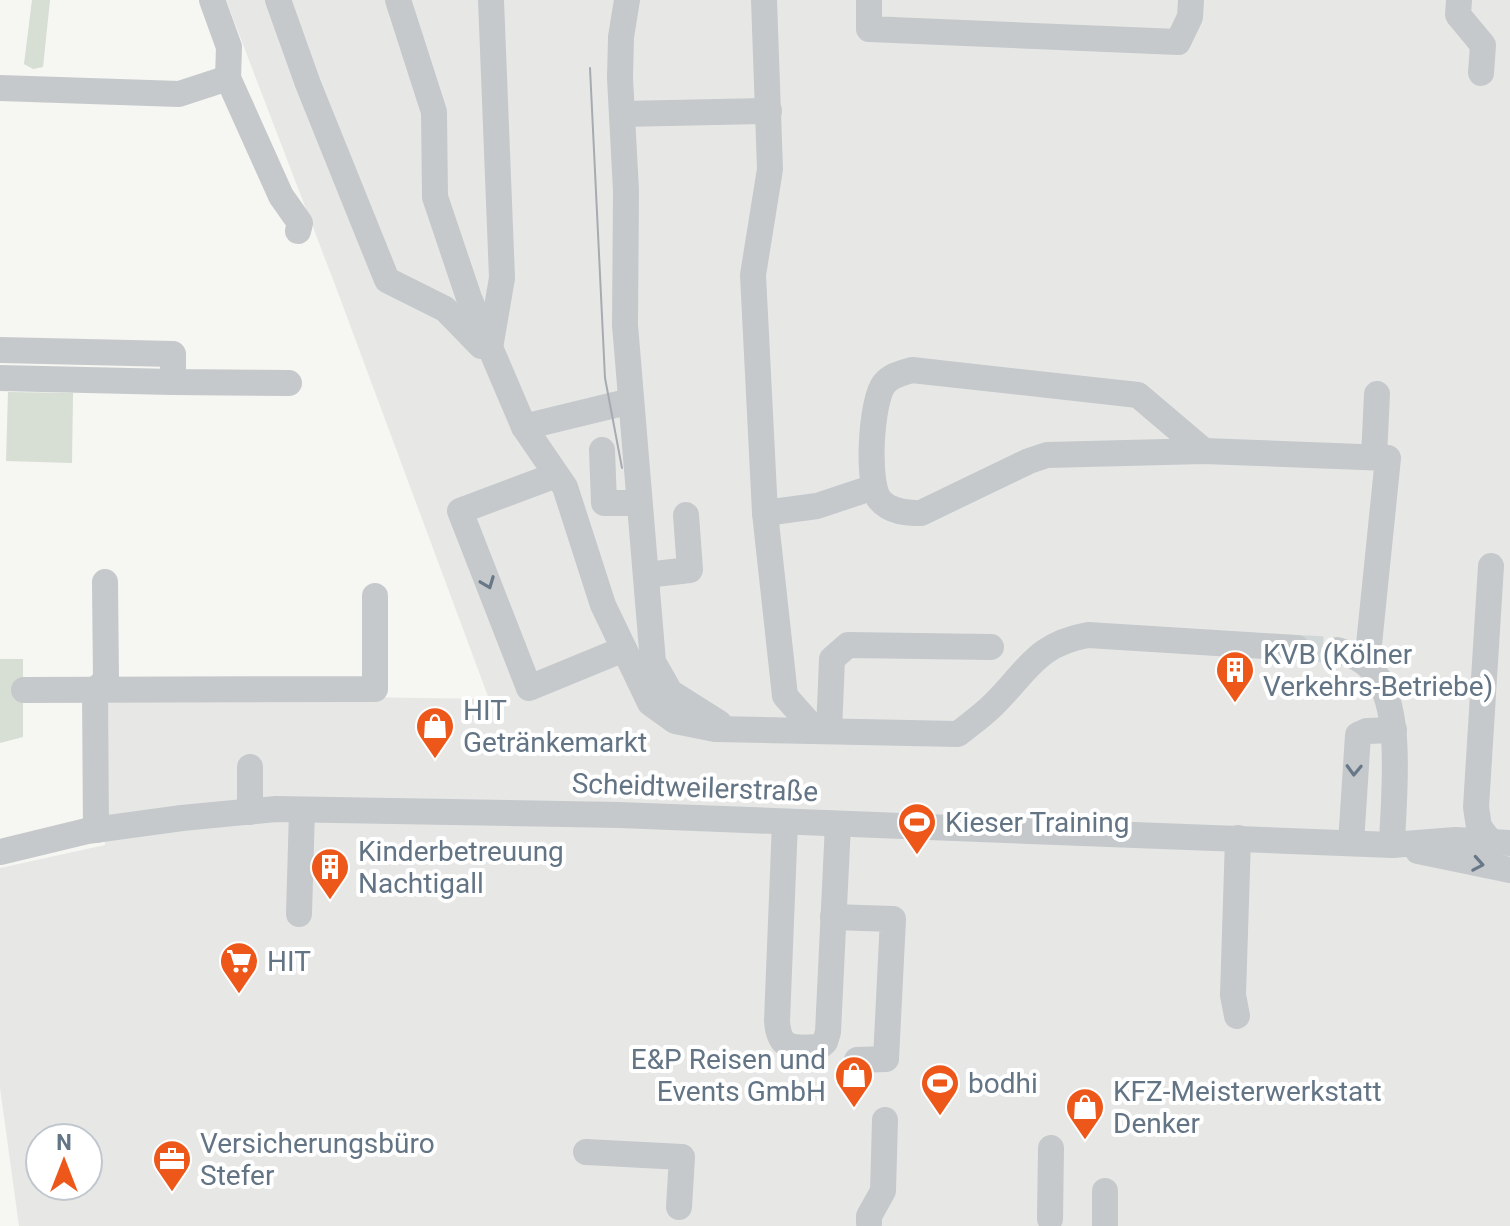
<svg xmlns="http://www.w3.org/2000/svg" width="1510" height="1226" font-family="Roboto,sans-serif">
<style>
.built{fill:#e7e8e6;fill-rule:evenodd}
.green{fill:#d7ded3}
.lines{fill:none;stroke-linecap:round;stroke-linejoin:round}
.minor-tunnel{stroke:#d1d6d7;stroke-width:26;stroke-dasharray:26 13;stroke-linecap:butt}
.minor{stroke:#c5c9cc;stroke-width:26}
.tram{stroke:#a5abb1;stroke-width:2}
.oneway{stroke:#687889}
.labels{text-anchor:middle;stroke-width:8;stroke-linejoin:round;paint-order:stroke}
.poi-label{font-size:28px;fill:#637485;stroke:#fff;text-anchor:start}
.street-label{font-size:28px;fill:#637485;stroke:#fff}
</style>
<rect width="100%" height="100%" fill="#f6f6f2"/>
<path class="built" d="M226,0H1510V1226H19L0,1088V868L105,845L99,693L489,699L337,290ZM40,1138H88V1186H40Z"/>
<g class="green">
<polygon points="32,0 50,0 43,67 33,69 24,64"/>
<polygon points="8,392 73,393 72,463 6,461"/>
<polygon points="0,659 23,659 23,737 0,743"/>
</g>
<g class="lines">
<polyline class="minor-tunnel" points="1297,648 1337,650"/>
<g class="minor">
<polyline points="212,0 229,47 228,78 281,196 300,223 298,231"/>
<polyline points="278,0 308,84 387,280 445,309 481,346"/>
<path d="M398,0L434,112L435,197L469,298L524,427L565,487L603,605L650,703L675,721L715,729L958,734C969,725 982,716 993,705C1027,672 1036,644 1088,635L1297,648"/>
<polyline points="627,0 621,37 620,78 626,191 625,325 653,662 670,692 719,723"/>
<polyline points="764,0 770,169 753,275 765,513 785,696 816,731"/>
<polyline points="869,0 869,29 1178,42 1190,17 1191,0"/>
<polyline points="1459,0 1458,15 1483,45 1481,73"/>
<polyline points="0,88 179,94 228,78"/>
<polyline points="622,114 769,111"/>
<polyline points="490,348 502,278 491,0"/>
<polyline points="0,350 173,354 173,382 289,383"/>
<polyline points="0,378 173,382"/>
<polyline points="524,427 631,401"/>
<polyline points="602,450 604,503 639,503"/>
<path d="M1204,451L1047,455L1029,461L921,513C907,513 890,512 880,500C866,484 871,401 884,384C891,375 902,373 912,370L1138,395L1204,451L1388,458L1367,664"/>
<polyline points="1374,457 1377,394"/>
<polyline points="556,475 460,511 529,688 624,649"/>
<polyline points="765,513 817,506 874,487"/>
<polyline points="646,575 690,570 686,515"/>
<path d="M1337,650C1347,653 1357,657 1365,663C1407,695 1393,797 1392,845"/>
<polyline points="24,690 375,689 375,596"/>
<polyline points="829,731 832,659 848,645 991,647"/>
<polyline points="250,767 250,812"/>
<path d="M785,822L777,1021C779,1051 794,1048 819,1047L825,1042L828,1032L838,824"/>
<polyline points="96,830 95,690 106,680 105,582"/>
<polyline points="1489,840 1479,827 1476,807 1491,566"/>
<polyline points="1351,843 1358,735 1367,731 1394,730"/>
<polyline points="1418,851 1510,870"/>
<polyline points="0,852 87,831 182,818 276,809 619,815 1392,845 1455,840 1510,843"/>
<polyline points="299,914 302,810"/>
<polyline points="833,917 893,919 886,1059 857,1060"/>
<polyline points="1237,1016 1233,995 1238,838"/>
<polyline points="586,1152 682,1157 679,1207"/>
<polyline points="1105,1191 1105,1225"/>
<polyline points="1050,1219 1051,1148"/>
<polyline points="869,1223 869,1216 883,1191 885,1120"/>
</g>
<polyline class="tram" points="590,68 605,378 622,468"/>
</g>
<defs><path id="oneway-chevron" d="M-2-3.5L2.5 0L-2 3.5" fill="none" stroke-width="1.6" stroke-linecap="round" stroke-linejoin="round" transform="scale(2)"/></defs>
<g class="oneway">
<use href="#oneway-chevron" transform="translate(488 583) rotate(69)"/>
<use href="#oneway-chevron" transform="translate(1354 770) rotate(92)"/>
<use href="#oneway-chevron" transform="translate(1478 864) rotate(10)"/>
</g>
<defs>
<g id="building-pin" transform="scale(2)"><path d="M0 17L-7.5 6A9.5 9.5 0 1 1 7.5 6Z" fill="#ee571a" stroke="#fff"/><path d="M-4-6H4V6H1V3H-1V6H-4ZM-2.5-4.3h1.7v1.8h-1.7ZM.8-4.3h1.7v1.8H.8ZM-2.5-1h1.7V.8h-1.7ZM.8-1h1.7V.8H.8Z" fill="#fff"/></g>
<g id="shop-pin" transform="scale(2)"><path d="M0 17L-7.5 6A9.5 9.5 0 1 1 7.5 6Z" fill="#ee571a" stroke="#fff"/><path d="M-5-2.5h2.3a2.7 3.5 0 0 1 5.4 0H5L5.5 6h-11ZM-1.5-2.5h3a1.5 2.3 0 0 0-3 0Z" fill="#fff"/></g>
<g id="stadium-pin" transform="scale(2)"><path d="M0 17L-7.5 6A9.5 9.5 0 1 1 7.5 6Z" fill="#ee571a" stroke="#fff"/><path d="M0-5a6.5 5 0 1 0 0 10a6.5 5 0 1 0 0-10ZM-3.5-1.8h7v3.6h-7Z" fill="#fff"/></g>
<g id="supermarket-pin" transform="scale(2)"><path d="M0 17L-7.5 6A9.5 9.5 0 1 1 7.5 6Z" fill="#ee571a" stroke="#fff"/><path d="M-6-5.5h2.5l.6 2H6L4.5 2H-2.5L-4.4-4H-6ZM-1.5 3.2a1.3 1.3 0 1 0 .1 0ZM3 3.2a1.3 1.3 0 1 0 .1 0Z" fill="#fff"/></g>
<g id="office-pin" transform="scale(2)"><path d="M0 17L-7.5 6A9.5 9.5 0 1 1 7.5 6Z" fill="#ee571a" stroke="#fff"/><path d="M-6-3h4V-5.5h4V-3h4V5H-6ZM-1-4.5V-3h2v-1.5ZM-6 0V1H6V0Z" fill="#fff"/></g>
</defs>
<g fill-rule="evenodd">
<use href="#building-pin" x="1235" y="670"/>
<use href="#shop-pin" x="435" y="726"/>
<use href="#stadium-pin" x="917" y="822"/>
<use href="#building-pin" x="330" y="867"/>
<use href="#supermarket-pin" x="239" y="961"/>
<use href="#shop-pin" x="854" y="1075"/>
<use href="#stadium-pin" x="940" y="1083"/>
<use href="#shop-pin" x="1085" y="1107"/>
<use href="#office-pin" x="172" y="1159"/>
</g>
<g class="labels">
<g class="poi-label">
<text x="1263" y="664">KVB (Kölner<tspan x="1263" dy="32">Verkehrs-Betriebe)</tspan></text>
<text x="463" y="720">HIT<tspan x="463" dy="32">Getränkemarkt</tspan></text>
<text x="945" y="832">Kieser Training</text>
<text x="358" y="861">Kinderbetreuung<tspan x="358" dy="32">Nachtigall</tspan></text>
<text x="267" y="971">HIT</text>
<text x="826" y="1069" text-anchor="end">E&amp;P Reisen und<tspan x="826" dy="32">Events GmbH</tspan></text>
<text x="968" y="1093">bodhi</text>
<text x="1113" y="1101">KFZ-Meisterwerkstatt<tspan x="1113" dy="32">Denker</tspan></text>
<text x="200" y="1153">Versicherungsbüro<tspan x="200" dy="32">Stefer</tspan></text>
</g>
<g class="street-label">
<text transform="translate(695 787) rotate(2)" y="10">Scheidtweilerstraße</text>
</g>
</g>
<g transform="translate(64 1162)"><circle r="38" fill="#ffffff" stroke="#c1c7ce" stroke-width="2"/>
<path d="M0-6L14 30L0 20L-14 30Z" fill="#ee571a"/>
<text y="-12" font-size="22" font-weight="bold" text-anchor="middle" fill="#637485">N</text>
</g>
</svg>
